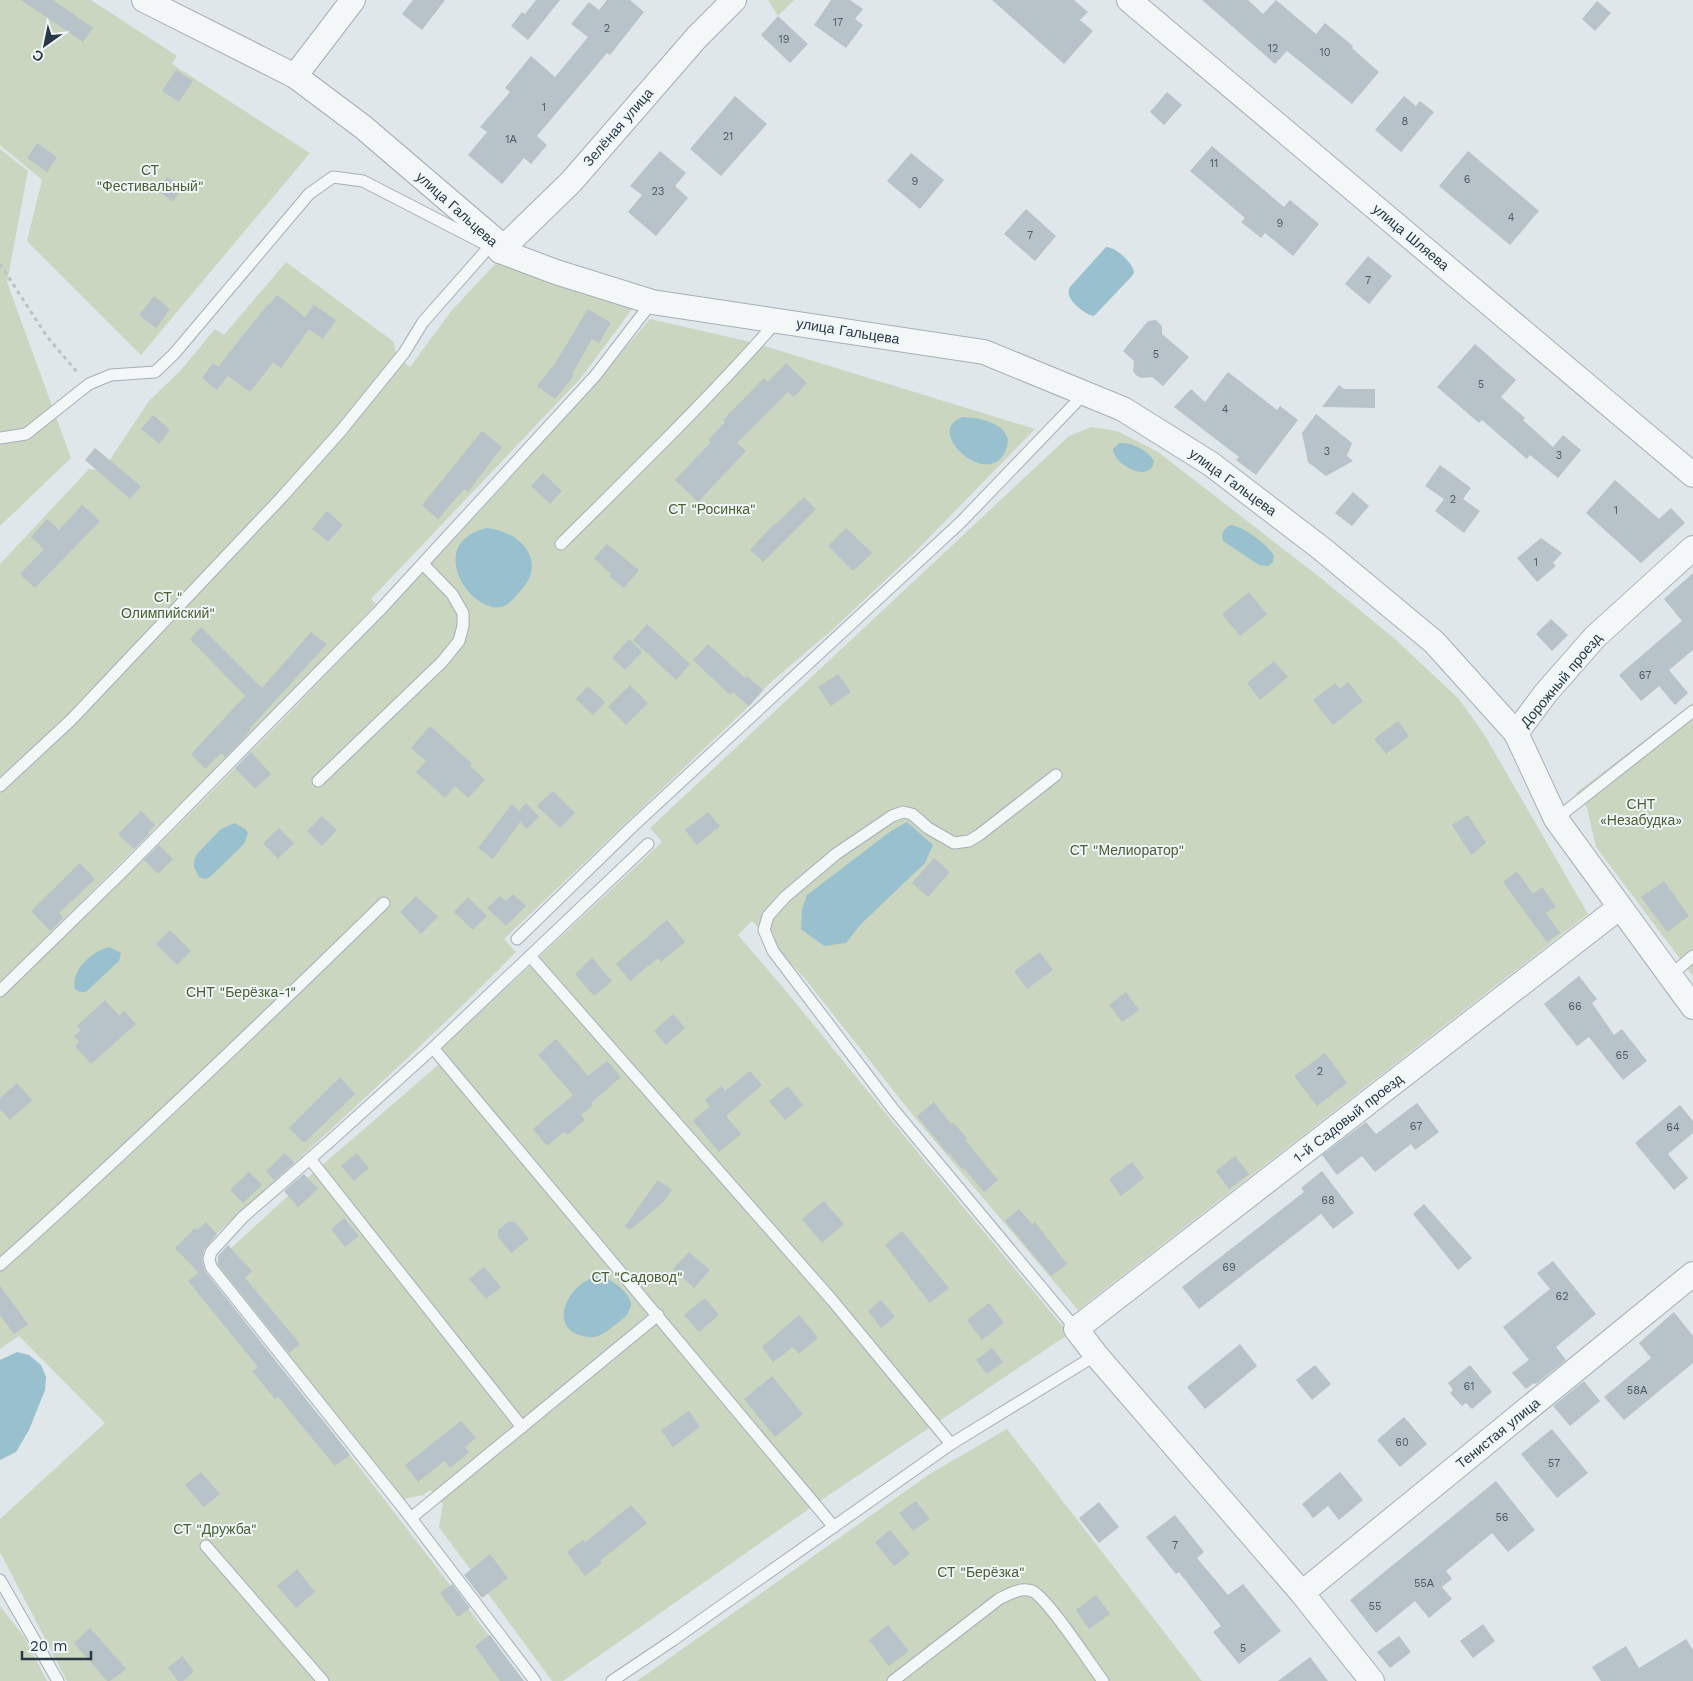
<svg xmlns="http://www.w3.org/2000/svg" width="1693" height="1681" font-family="'Work Sans',sans-serif">
<style>
.green{fill:#cbd6c0}
.water{fill:#98c0ce}
.building{fill:#b7c2c9}
.lines{fill:none;stroke-linecap:round;stroke-linejoin:round}
.lane-casing{stroke:#a5afb6;stroke-width:13}
.street-casing{stroke:#a5afb6;stroke-width:26}
.path{stroke:#bbc2c6;stroke-width:3;stroke-dasharray:4 4;stroke-linecap:butt}
.lane{stroke:#f4f7f8;stroke-width:11}
.street{stroke:#f4f7f8;stroke-width:24}
.labels{text-anchor:middle;stroke-width:4;stroke-linejoin:round;paint-order:stroke}
.number-label{font-size:11px;fill:#4b5b65}
.street-label{font-size:14px;fill:#273944;stroke:#f0f5f8}
.park-label{font-size:14px;fill:#476133;stroke:#f0f5f8}
</style>
<rect width="100%" height="100%" fill="#e0e7eb"/>
<g class="green">
<polygon points="0,0 91,0 177,56 172,64 310,153 141,355 27,241 42,180 0,145"/>
<polygon points="768,0 794,0 778,16"/>
<polygon points="0,149 28,171 7,282 71,458 0,526"/>
<polygon points="498,261 633,308 581,378 371,599 376,604 285,699 0,983 0,564 89,469 103,470 149,401 181,370 215,329 224,335 286,262 394,342 396,355 410,367 452,310"/>
<path d="M650,319L751,342L1035,429L912,555L831,631L772,681L749,706L504,939L516,952C411,1059 299,1158 189,1259L327,1425L524,1681H67L0,1552V1519L105,1423L19,1336L0,1349V998C101,904 199,805 296,706C417,580 537,452 650,319Z"/>
<polygon points="1091,427 1117,431 1158,452 1317,575 1395,639 1459,699 1484,734 1588,914 1078,1310 912,1114 806,980 752,921 738,935 781,985 920,1155 1069,1334 826,1497 563,1681 552,1681 439,1527 443,1504 430,1490 423,1495 404,1499 235,1287 218,1268 217,1261 312,1174 438,1065 450,1058 442,1048 662,842 650,828 1069,436"/>
<polygon points="1693,703 1693,976 1596,847 1587,808 1576,793"/>
<polygon points="1007,1429 1202,1681 637,1681 931,1473"/>
<polygon points="0,1606 25,1638 47,1681 0,1681"/>
</g>
<g class="water">
<path d="M1106,247C1116,247 1132,262 1134,272L1132,276L1094,316C1086,315 1071,303 1069,295C1068,292 1069,290 1070,287Z"/>
<path d="M962,417C979,417 1017,425 1006,450C1004,455 1000,461 994,463C976,472 940,441 952,424C954,421 959,419 962,417Z"/>
<path d="M1119,443C1132,442 1148,450 1154,461C1150,485 1113,464 1113,449Z"/>
<path d="M1230,525C1243,526 1267,544 1274,556L1273,562L1269,566L1259,565L1223,541C1221,534 1223,529 1230,525Z"/>
<path d="M486,528C518,530 549,560 521,590C517,595 511,603 504,606C474,618 422,545 486,528Z"/>
<polygon points="907,822 933,845 925,863 861,924 846,943 824,946 801,929 802,909 807,895 891,831"/>
<polygon points="235,823 245,829 248,833 244,844 210,877 205,879 199,877 194,867 194,861 197,854 221,829"/>
<path d="M109,947L121,953L119,961L87,991C82,993 79,992 75,989C70,970 93,951 109,947Z"/>
<path d="M600,1276C610,1278 633,1294 631,1306C631,1307 628,1312 628,1313C624,1319 616,1324 611,1328C601,1336 595,1339 583,1336C545,1327 570,1280 600,1276Z"/>
<polygon points="17,1352 29,1355 41,1365 46,1377 45,1390 29,1430 16,1452 0,1460 0,1360"/>
</g>
<g class="building">
<polygon points="21,0 53,0 93,28 83,42"/>
<polygon points="413,0 445,0 422,30 402,14"/>
<polygon points="536,0 560,0 528,40 511,26 522,12 525,14"/>
<polygon points="607,0 630,0 644,12 610,55 607,53 537,136 547,145 531,164 524,158 502,184 468,155 487,132 480,127 510,92 505,88 531,56 555,77 588,37 571,24 589,2 599,10"/>
<polygon points="831,0 850,0 863,9 855,19 863,25 846,48 814,25"/>
<polygon points="992,0 1074,0 1088,12 1080,20 1093,31 1064,64"/>
<polygon points="1202,0 1248,0 1263,14 1276,0 1316,34 1325,23 1353,46 1352,48 1379,72 1352,104 1287,51 1275,64"/>
<polygon points="1597,1 1611,13 1595,31 1582,19"/>
<polygon points="778,16 808,44 790,63 761,35"/>
<polygon points="176,70 193,81 179,102 162,91"/>
<polygon points="1167,92 1182,105 1164,125 1150,112"/>
<polygon points="735,96 767,124 721,176 690,149"/>
<polygon points="1404,96 1416,106 1420,101 1434,112 1401,152 1375,130"/>
<polygon points="37,143 57,157 47,172 27,158"/>
<polygon points="1212,146 1284,207 1290,200 1319,224 1293,256 1265,233 1261,238 1241,222 1245,218 1190,171"/>
<polygon points="660,151 686,173 675,186 688,198 656,236 628,212 642,195 630,186"/>
<polygon points="1468,151 1539,211 1510,245 1439,186"/>
<polygon points="911,153 944,180 920,209 887,181"/>
<polygon points="167,177 183,187 173,202 158,191"/>
<polygon points="1026,209 1056,236 1035,261 1004,234"/>
<polygon points="1368,256 1392,276 1369,304 1345,284"/>
<polygon points="277,295 305,317 314,305 336,320 323,339 309,329 281,368 273,363 250,392 228,376 217,390 202,378 213,363 218,367 268,304 269,305"/>
<polygon points="154,296 170,309 156,328 139,315"/>
<polygon points="588,309 611,323 599,343 592,339 572,374 574,376 555,399 537,386 556,362"/>
<polygon points="1156,320 1162,326 1162,334 1189,357 1163,386 1152,377 1142,378 1137,376 1133,371 1134,361 1123,351 1148,321"/>
<polygon points="1475,344 1516,380 1501,397 1525,418 1523,420 1553,447 1563,435 1581,450 1558,478 1530,455 1527,459 1482,420 1479,423 1437,387"/>
<polygon points="786,363 807,383 794,397 788,392 737,443 746,451 698,502 675,480 711,442 708,440 725,422 723,420 764,378 768,382"/>
<polygon points="1228,372 1277,410 1280,406 1298,420 1256,475 1236,460 1239,457 1174,407 1191,389 1205,402"/>
<polygon points="1339,385 1344,389 1375,389 1375,408 1322,407"/>
<polygon points="1316,414 1352,443 1347,456 1353,461 1326,476 1308,462 1302,433"/>
<polygon points="153,415 170,430 159,444 141,429"/>
<polygon points="482,431 502,447 468,492 464,489 438,519 422,505"/>
<polygon points="95,448 141,486 130,499 85,460"/>
<polygon points="1440,465 1471,488 1463,499 1480,511 1464,533 1435,511 1444,499 1425,486"/>
<polygon points="543,473 562,491 550,504 531,486"/>
<polygon points="1615,480 1659,519 1671,508 1685,523 1641,563 1586,513"/>
<polygon points="1353,492 1369,506 1352,526 1335,513"/>
<polygon points="804,497 816,509 763,562 750,550 774,524 775,525"/>
<polygon points="82,505 100,521 35,588 20,574 44,549 31,537 47,519 59,530"/>
<polygon points="327,511 343,525 328,542 312,529"/>
<polygon points="846,528 872,553 853,571 828,546"/>
<polygon points="1541,538 1562,553 1553,563 1556,566 1537,582 1517,558"/>
<polygon points="607,544 639,570 624,588 609,576 611,574 594,558"/>
<polygon points="1693,573 1693,650 1669,670 1688,693 1675,705 1659,686 1641,701 1619,675 1682,621 1664,599"/>
<polygon points="1249,592 1267,614 1240,636 1222,614"/>
<polygon points="1551,619 1568,635 1552,651 1536,634"/>
<polygon points="647,624 690,664 676,680 633,640"/>
<polygon points="201,627 262,688 311,632 327,644 250,728 251,729 241,741 225,757 221,753 205,769 191,754 245,696 190,639"/>
<polygon points="629,639 642,652 625,670 612,658"/>
<polygon points="708,644 745,678 747,676 763,690 749,706 733,692 730,695 693,660"/>
<polygon points="1274,661 1288,677 1260,700 1247,683"/>
<polygon points="838,674 851,692 831,706 818,687"/>
<polygon points="1348,682 1363,701 1333,725 1313,700 1335,683 1340,689"/>
<polygon points="630,685 648,703 626,725 608,707"/>
<polygon points="588,686 605,702 593,715 576,699"/>
<polygon points="1398,721 1409,736 1386,754 1374,739"/>
<polygon points="430,726 472,764 470,766 485,780 468,798 455,786 445,798 416,772 426,761 411,748"/>
<polygon points="251,752 271,774 255,789 235,768"/>
<polygon points="553,791 575,813 560,828 537,806"/>
<polygon points="526,803 539,816 527,829 520,822 493,859 478,848 512,804 519,811"/>
<polygon points="141,811 155,825 148,833 149,834 134,849 118,834"/>
<polygon points="708,812 720,826 697,845 685,830"/>
<polygon points="1468,815 1486,843 1471,855 1452,825"/>
<polygon points="322,816 337,830 322,846 307,831"/>
<polygon points="279,828 294,843 278,859 263,843"/>
<polygon points="159,845 173,859 158,874 144,860"/>
<polygon points="934,858 950,872 928,897 912,883"/>
<polygon points="80,863 95,879 59,913 63,918 50,931 31,911"/>
<polygon points="1517,871 1533,894 1542,887 1556,907 1546,913 1560,933 1547,942 1503,882"/>
<polygon points="1664,881 1689,916 1667,932 1641,897"/>
<polygon points="513,894 526,906 506,926 487,908 500,896 506,901"/>
<polygon points="416,896 438,917 421,934 400,912"/>
<polygon points="468,897 487,916 473,930 454,912"/>
<polygon points="667,920 685,942 661,962 658,958 630,981 616,964"/>
<polygon points="170,930 191,951 177,965 156,944"/>
<polygon points="1040,952 1053,970 1027,989 1014,971"/>
<polygon points="592,958 612,981 594,996 575,974"/>
<polygon points="1579,976 1597,999 1592,1003 1614,1035 1622,1029 1647,1061 1623,1080 1589,1037 1577,1046 1544,1004"/>
<polygon points="1126,992 1139,1010 1122,1022 1109,1005"/>
<polygon points="105,1000 119,1016 124,1011 136,1024 91,1064 75,1046 79,1042 74,1036 81,1030 77,1026"/>
<polygon points="673,1014 685,1028 666,1045 654,1031"/>
<polygon points="556,1039 588,1076 607,1061 621,1077 591,1103 593,1105 581,1115 585,1120 567,1135 564,1132 547,1146 533,1129 573,1095 538,1055"/>
<polygon points="1325,1053 1347,1083 1317,1106 1294,1076"/>
<polygon points="750,1071 762,1085 726,1116 741,1134 719,1152 693,1121 710,1106 705,1100 721,1086 725,1091"/>
<polygon points="340,1077 355,1094 304,1143 289,1128"/>
<polygon points="17,1083 32,1100 10,1120 0,1109 0,1098"/>
<polygon points="788,1086 803,1105 785,1120 769,1101"/>
<polygon points="934,1102 951,1124 953,1122 967,1138 965,1140 998,1180 984,1192 964,1168 962,1169 949,1153 948,1154 917,1116"/>
<polygon points="1417,1103 1439,1132 1415,1150 1411,1144 1375,1172 1362,1156 1337,1175 1322,1155 1366,1122 1376,1134"/>
<polygon points="1680,1105 1693,1121 1693,1133 1668,1154 1688,1178 1674,1190 1635,1143"/>
<polygon points="285,1153 294,1163 274,1180 266,1171"/>
<polygon points="357,1153 369,1168 354,1181 341,1166"/>
<polygon points="1235,1156 1249,1174 1229,1189 1216,1171"/>
<polygon points="1132,1162 1144,1178 1121,1196 1109,1179"/>
<polygon points="1322,1171 1354,1213 1333,1229 1321,1214 1199,1309 1182,1287 1304,1192 1301,1188"/>
<polygon points="249,1172 262,1185 243,1203 230,1190"/>
<polygon points="304,1174 318,1189 298,1207 284,1191"/>
<polygon points="658,1180 672,1190 663,1202 630,1230 625,1226"/>
<polygon points="824,1201 844,1224 822,1243 802,1219"/>
<polygon points="1424,1204 1472,1258 1458,1270 1413,1214"/>
<polygon points="1019,1209 1032,1224 1035,1222 1067,1264 1051,1276 1005,1221"/>
<polygon points="344,1218 359,1236 345,1247 331,1229"/>
<polygon points="206,1222 217,1234 204,1250 202,1260 205,1271 350,1455 335,1466 278,1397 275,1399 252,1371 258,1367 188,1281 199,1273 175,1248 195,1228 197,1230"/>
<polygon points="508,1222 515,1222 529,1239 511,1253 498,1237 498,1230"/>
<polygon points="902,1231 949,1288 930,1303 885,1245"/>
<polygon points="228,1245 252,1271 245,1278 300,1344 289,1353 218,1264 218,1256"/>
<polygon points="689,1252 710,1270 694,1288 673,1269"/>
<polygon points="1553,1261 1596,1314 1556,1347 1566,1360 1536,1384 1534,1383 1526,1389 1512,1373 1529,1360 1503,1327 1550,1289 1537,1273"/>
<polygon points="484,1267 501,1287 486,1299 469,1279"/>
<polygon points="0,1286 28,1324 14,1334 0,1315"/>
<polygon points="705,1298 719,1315 699,1332 684,1315"/>
<polygon points="881,1300 895,1317 881,1328 868,1311"/>
<polygon points="989,1303 1004,1323 982,1340 967,1320"/>
<polygon points="1674,1312 1693,1336 1693,1363 1624,1420 1604,1397 1651,1358 1639,1343"/>
<polygon points="799,1315 818,1338 799,1354 793,1347 773,1362 762,1347"/>
<polygon points="1240,1344 1257,1366 1205,1409 1187,1387"/>
<polygon points="992,1348 1003,1362 987,1374 976,1360"/>
<polygon points="1315,1365 1331,1384 1312,1400 1296,1380"/>
<polygon points="1470,1365 1492,1392 1472,1409 1466,1403 1462,1406 1450,1393 1453,1390 1448,1383"/>
<polygon points="772,1376 803,1414 775,1437 744,1399"/>
<polygon points="1584,1381 1600,1401 1570,1426 1553,1406"/>
<polygon points="689,1411 700,1427 673,1447 661,1430"/>
<polygon points="1404,1417 1427,1444 1400,1467 1377,1440"/>
<polygon points="461,1421 476,1438 465,1447 469,1452 450,1468 444,1461 418,1482 405,1465"/>
<polygon points="1552,1429 1588,1473 1557,1498 1521,1454"/>
<polygon points="201,1472 220,1494 204,1507 185,1485"/>
<polygon points="1340,1472 1363,1500 1339,1520 1328,1506 1313,1518 1302,1504"/>
<polygon points="1496,1481 1535,1530 1508,1552 1492,1533 1446,1571 1452,1579 1442,1587 1452,1599 1429,1618 1415,1601 1376,1633 1350,1600"/>
<polygon points="916,1501 930,1519 913,1531 899,1513"/>
<polygon points="1099,1502 1119,1527 1099,1543 1079,1518"/>
<polygon points="631,1505 647,1523 600,1561 602,1563 585,1576 567,1552 583,1540 586,1542"/>
<polygon points="1175,1515 1204,1552 1197,1558 1228,1595 1243,1584 1281,1631 1239,1664 1213,1632 1221,1626 1179,1572 1176,1574 1146,1537"/>
<polygon points="890,1530 910,1554 894,1566 875,1542"/>
<polygon points="490,1554 508,1578 482,1598 464,1575"/>
<polygon points="297,1569 315,1592 296,1608 277,1586"/>
<polygon points="452,1584 470,1608 458,1617 440,1593"/>
<polygon points="1096,1595 1110,1614 1089,1629 1076,1610"/>
<polygon points="1483,1624 1495,1641 1473,1658 1460,1641"/>
<polygon points="888,1625 909,1651 889,1666 869,1640"/>
<polygon points="90,1628 126,1669 110,1681 107,1681 74,1643"/>
<polygon points="490,1635 508,1660 524,1681 500,1681 475,1646"/>
<polygon points="1399,1636 1411,1652 1390,1668 1377,1652"/>
<polygon points="1686,1639 1693,1650 1693,1681 1601,1681 1592,1667 1626,1646 1639,1668"/>
<polygon points="182,1656 194,1671 183,1681 178,1681 168,1668"/>
<polygon points="1310,1657 1328,1681 1278,1681"/>
</g>
<g class="lines">
<g class="lane-casing">
<g id="lane">
<polyline points="0,438 26,434 89,384 111,375 155,372 174,354 309,194 333,177 363,181 487,245"/>
<path d="M561,544C634,471 709,399 777,321"/>
<polyline points="1056,775 979,835 969,841 954,843 928,828 912,814 903,812 892,816 836,854 785,897 768,916 764,930 773,951 893,1109 1076,1329"/>
<polyline points="318,781 442,662 459,641 463,626 463,613 452,594 423,564"/>
<polyline points="0,786 71,720 282,497 340,432 404,353 423,322 490,246"/>
<polyline points="1556,819 1693,711"/>
<polyline points="517,939 632,827 961,522 1085,393"/>
<polyline points="530,956 832,1300 951,1444"/>
<polyline points="1670,976 1693,956"/>
<polyline points="0,991 123,871 380,610 595,376 652,302"/>
<polyline points="433,1048 834,1527"/>
<polyline points="310,1159 522,1427"/>
<path d="M0,1265C131,1148 258,1026 384,903"/>
<polyline points="411,1518 658,1315"/>
<polyline points="206,1546 323,1681"/>
<polyline points="0,1580 58,1681"/>
<polyline points="535,1681 404,1509 211,1267 209,1259 211,1252 243,1217 328,1143 433,1048 648,844"/>
<polyline points="612,1681 673,1640 951,1444 1096,1355"/>
<path d="M893,1681L999,1599C1009,1594 1021,1587 1032,1591C1047,1597 1091,1665 1103,1681"/>
</g>
</g>
<g class="street-casing">
<g id="street">
<polyline points="144,0 295,76 363,127 501,245 500,251 556,272 652,302 984,352 1123,409 1211,464 1322,549 1434,642 1516,733"/>
<polyline points="1129,0 1693,475"/>
<polyline points="295,76 353,0"/>
<polyline points="500,251 571,182 697,37 734,0"/>
<polyline points="1693,548 1595,637 1545,694 1516,733 1556,819 1693,1007"/>
<polyline points="1302,1593 1693,1274"/>
<polyline points="1372,1681 1302,1593 1096,1355 1076,1329 1620,907"/>
</g>
</g>
<polyline class="path" points="0,264 48,338 78,373"/>
<use href="#lane" class="lane"/>
<use href="#street" class="street"/>
</g>
<g class="labels">
<g class="number-label">
<text x="838" y="26">17</text>
<text x="607" y="32">2</text>
<text x="784" y="43">19</text>
<text x="1273" y="52">12</text>
<text x="1325" y="56">10</text>
<text x="544" y="111">1</text>
<text x="1405" y="125">8</text>
<text x="728" y="140">21</text>
<text x="511" y="143">1А</text>
<text x="1214" y="167">11</text>
<text x="1467" y="183">6</text>
<text x="915" y="185">9</text>
<text x="658" y="195">23</text>
<text x="1511" y="221">4</text>
<text x="1280" y="227">9</text>
<text x="1030" y="239">7</text>
<text x="1368" y="284">7</text>
<text x="1156" y="358">5</text>
<text x="1481" y="388">5</text>
<text x="1225" y="413">4</text>
<text x="1327" y="455">3</text>
<text x="1559" y="459">3</text>
<text x="1453" y="503">2</text>
<text x="1616" y="514">1</text>
<text x="1536" y="566">1</text>
<text x="1645" y="679">67</text>
<text x="1575" y="1010">66</text>
<text x="1622" y="1059">65</text>
<text x="1320" y="1075">2</text>
<text x="1416" y="1130">67</text>
<text x="1673" y="1131">64</text>
<text x="1328" y="1204">68</text>
<text x="1229" y="1271">69</text>
<text x="1562" y="1300">62</text>
<text x="1469" y="1390">61</text>
<text x="1637" y="1394">58А</text>
<text x="1402" y="1446">60</text>
<text x="1554" y="1467">57</text>
<text x="1502" y="1521">56</text>
<text x="1175" y="1549">7</text>
<text x="1424" y="1587">55А</text>
<text x="1375" y="1610">55</text>
<text x="1243" y="1652">5</text>
</g>
<g class="street-label">
<text transform="translate(618 127) rotate(-49)" y="5">Зелёная улица</text>
<text transform="translate(457 209) rotate(42)" y="5">улица Гальцева</text>
<text transform="translate(1411 237) rotate(40)" y="5">улица Шляева</text>
<text transform="translate(848 331) rotate(9)" y="5">улица Гальцева</text>
<text transform="translate(1233 482) rotate(36)" y="5">улица Гальцева</text>
<text transform="translate(1561 680) rotate(-50)" y="5">Дорожный проезд</text>
<text transform="translate(1348 1118) rotate(-38)" y="5">1-й Садовый проезд</text>
<text transform="translate(1498 1433) rotate(-39)" y="5">Тенистая улица</text>
</g>
<g class="park-label">
<text x="150" y="175">СТ<tspan x="150" dy="16">"Фестивальный"</tspan></text>
<text x="712" y="514">СТ "Росинка"</text>
<text x="168" y="602">СТ "<tspan x="168" dy="16">Олимпийский"</tspan></text>
<text x="1641" y="809">СНТ<tspan x="1641" dy="16">«Незабудка»</tspan></text>
<text x="1127" y="855">СТ "Мелиоратор"</text>
<text x="241" y="997">СНТ "Берёзка-1"</text>
<text x="637" y="1282">СТ "Садовод"</text>
<text x="215" y="1534">СТ "Дружба"</text>
<text x="981" y="1577">СТ "Берёзка"</text>
</g>
</g>
<g transform="translate(45 45) rotate(213)" stroke="#f0f5f8" stroke-width="4" paint-order="stroke">
<path d="M0-4L9 19L0 12L-9 19Z" fill="#273944"/>
<text y="-8" font-size="14" font-weight="bold" text-anchor="middle" fill="#273944">С</text>
</g>
<path d="M22 1651v8h69v-8" fill="none" stroke="#273944" stroke-width="2.5"/>
<text x="30" y="1651" font-size="15" fill="#273944" stroke="#f0f5f8" stroke-width="4" paint-order="stroke">20 m</text>
</svg>
